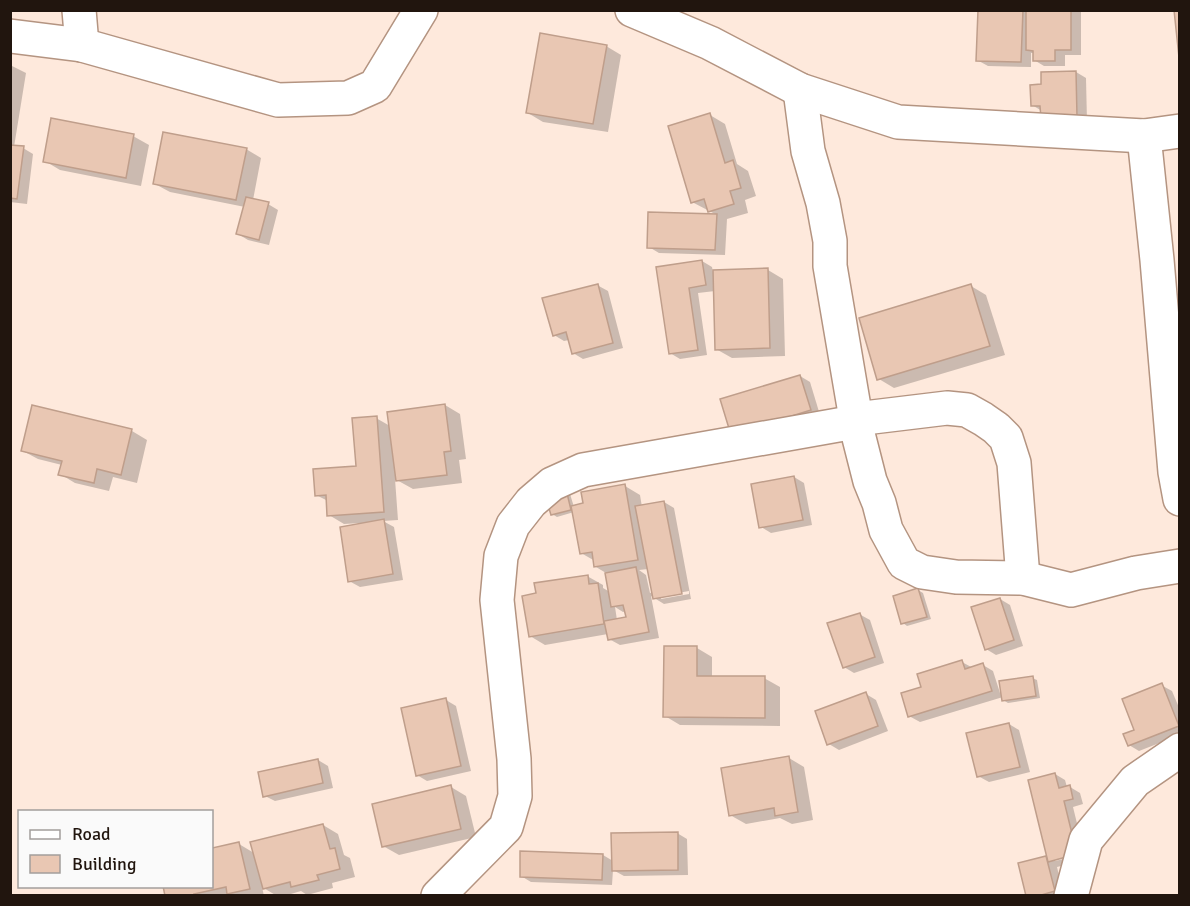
<svg xmlns="http://www.w3.org/2000/svg" width="1190" height="906" font-family="Signika,sans-serif">
<style>
.shadow{fill:#0003;fill-rule:evenodd}
.building{fill:#e9c7b3;stroke:#bf9e8b;stroke-width:1.5}
.lines{fill:none;stroke-linecap:round;stroke-linejoin:round}
.street-casing{stroke:#b49481;stroke-width:36}
.street{stroke:#fff;stroke-width:33}
</style>
<rect width="100%" height="100%" fill="#fee9dc"/>
<g class="shadow">
<polygon points="979,10 1081,10 1081,55 1065,55 1065,66 1044,66 1034,60 1034,53 1031,53 1031,67 988,66 977,60"/>
<polygon points="606,46 621,55 608,132 543,122 528,113"/>
<polygon points="10,65 26,73 14,147 23,148 33,154 27,204 10,202"/>
<polygon points="1076,72 1086,78 1087,122 1042,111 1032,105 1043,86"/>
<polygon points="710,115 725,124 737,164 748,171 756,196 745,200 748,213 727,219 725,255 659,253 649,247 717,215 692,202"/>
<polygon points="133,136 149,145 141,186 60,170 45,161"/>
<polygon points="246,149 261,158 253,200 268,204 278,210 269,245 248,240 238,234 245,207 170,192 155,184"/>
<polygon points="702,261 712,267 713,272 768,270 783,279 785,356 732,358 716,349 715,291 698,293 707,355 680,359 670,353 658,268"/>
<polygon points="597,285 608,291 623,348 583,359 573,353 569,340 564,341 554,335"/>
<polygon points="971,286 986,295 1005,355 894,388 879,379"/>
<polygon points="800,376 810,382 820,415 742,440"/>
<polygon points="445,405 460,414 466,459 459,460 462,483 413,489 395,479 398,520 383,521 394,527 403,580 360,587 349,581 360,523 344,524 329,515 328,501 316,495 357,467 376,418 390,426"/>
<polygon points="33,407 132,431 147,440 137,483 113,477 109,491 75,483 60,474 62,465 38,459 23,451"/>
<polygon points="794,477 804,483 812,525 771,533 761,527"/>
<path d="M625,486L640,495L642,507L664,502L674,508L691,599L664,604L651,596L659,638L620,645L609,639L608,634L545,645L530,636L537,595L587,576L603,585V588L610,592L606,573L596,567L595,561L581,553L574,512L557,517L552,514L547,496L570,494L574,507L585,504ZM648,569L653,592L650,593L646,575L639,570ZM689,591V594L661,599V596ZM615,607L623,612L626,611L627,618L617,620Z"/>
<polygon points="918,590 923,593 931,619 907,626 903,623"/>
<polygon points="1000,599 1010,605 1023,646 996,655 986,649"/>
<polygon points="859,614 870,620 884,663 854,673 844,667"/>
<polygon points="697,648 712,657 712,677 764,678 780,687 780,726 680,725 665,716"/>
<polygon points="962,662 973,668 983,665 993,671 1000,693 1032,678 1037,680 1040,698 1008,703 1003,700 1003,697 920,722 909,716 923,688"/>
<polygon points="1161,685 1172,691 1180,710 1180,735 1139,751 1129,745"/>
<polygon points="866,694 876,700 888,731 839,750 829,744"/>
<polygon points="446,700 456,706 471,771 427,781 417,775"/>
<polygon points="1009,724 1019,730 1030,772 989,782 978,776"/>
<polygon points="789,758 804,767 813,820 792,824 780,818 746,824 730,815"/>
<polygon points="318,760 328,766 333,788 275,801 265,796"/>
<path d="M1055,774L1065,780L1067,787H1070L1080,793L1083,804L1073,807L1086,860L1057,867L1064,896H1027L1020,864L1048,857ZM1085,854L1055,861V858Z"/>
<polygon points="451,787 466,796 476,837 399,855 383,846"/>
<polygon points="323,825 338,834 344,855 350,858 355,877 332,883 333,888 307,895 301,891 284,896 277,896 262,887 264,896 166,896 212,886 212,850 239,844 254,853"/>
<polygon points="677,833 687,839 688,875 624,876 613,870 612,885 531,882 521,876 603,855 613,861"/>
</g>
<g class="building">
<polygon points="978,10 1023,10 1021,62 976,61"/>
<polygon points="1026,10 1071,10 1071,50 1055,50 1055,61 1033,61 1033,51 1026,50"/>
<polygon points="1174,10 1180,10 1180,67"/>
<polygon points="540,33 607,45 593,124 526,113"/>
<polygon points="1076,71 1077,117 1041,118 1040,106 1031,106 1030,85 1041,84 1041,72"/>
<polygon points="710,113 725,163 733,160 741,188 730,191 734,204 708,212 704,199 691,203 668,126"/>
<polygon points="51,118 134,134 126,178 43,162"/>
<polygon points="163,132 247,148 236,200 153,184"/>
<polygon points="10,145 24,146 17,199 10,198"/>
<polygon points="246,197 269,202 259,240 236,234"/>
<polygon points="648,212 717,214 715,250 647,248"/>
<polygon points="702,260 706,285 689,288 698,350 669,354 656,267"/>
<polygon points="768,268 770,348 715,350 713,270"/>
<polygon points="598,284 613,343 572,354 566,332 553,336 542,298"/>
<polygon points="971,284 990,346 877,380 859,318"/>
<polygon points="800,375 811,410 731,435 720,399"/>
<polygon points="445,404 451,451 444,452 447,475 396,481 387,412"/>
<polygon points="32,405 132,429 121,475 97,469 94,483 58,475 62,461 21,451"/>
<polygon points="377,416 384,512 327,516 326,495 315,496 313,469 356,466 352,418"/>
<polygon points="794,476 803,520 759,528 751,484"/>
<polygon points="625,484 638,560 594,567 592,552 580,554 571,506 583,503 581,492"/>
<polygon points="566,489 571,510 551,515 545,495"/>
<polygon points="664,501 682,594 653,599 635,506"/>
<polygon points="384,519 393,574 348,582 340,527"/>
<polygon points="636,567 649,632 608,640 604,621 626,617 623,605 611,607 605,573"/>
<polygon points="588,575 589,584 598,583 604,624 529,637 522,596 536,593 534,583"/>
<polygon points="918,588 927,617 901,624 893,596"/>
<polygon points="1000,598 1014,640 985,650 971,607"/>
<polygon points="860,613 875,657 843,668 827,623"/>
<polygon points="664,646 697,646 697,676 765,676 765,718 663,717"/>
<polygon points="962,660 965,669 983,663 992,691 908,717 901,693 921,687 917,674"/>
<polygon points="1033,676 1036,696 1002,701 999,681"/>
<polygon points="1162,683 1179,726 1128,746 1123,734 1134,730 1122,699"/>
<polygon points="866,692 878,726 827,745 815,711"/>
<polygon points="446,698 461,766 416,776 401,708"/>
<polygon points="1009,723 1020,767 977,777 966,733"/>
<polygon points="789,756 798,812 775,816 774,808 729,816 721,768"/>
<polygon points="318,759 323,783 263,797 258,772"/>
<polygon points="1055,773 1059,788 1070,785 1073,799 1064,801 1077,854 1048,862 1028,780"/>
<polygon points="451,785 461,829 382,847 372,804"/>
<polygon points="323,824 330,849 335,848 340,869 317,875 319,880 291,887 290,882 263,889 250,842"/>
<polygon points="678,832 678,870 612,871 611,833"/>
<polygon points="239,842 250,889 227,894 226,887 194,894 195,896 165,896 163,886 212,886 212,848"/>
<polygon points="520,851 603,854 602,880 520,877"/>
<polygon points="1046,856 1055,891 1038,896 1026,896 1018,863"/>
</g>
<g class="lines">
<g class="street-casing">
<g id="street">
<polyline points="79,10 82,45"/>
<polyline points="632,10 710,43 800,90 898,122 1144,136 1180,131"/>
<polyline points="10,36 82,45 278,100 348,98 375,86 421,10"/>
<polyline points="800,90 808,151 823,203 830,241 830,266 856,419 855,422 870,481 879,503 886,530 904,563 922,572 956,577 1023,578 1071,590 1136,573 1180,566"/>
<polyline points="1144,136 1157,260 1175,472 1180,499"/>
<polyline points="856,419 947,408 967,410 983,419 996,428 1006,438 1014,463 1023,578"/>
<polyline points="438,896 506,827 515,796 514,759 497,600 501,556 513,525 531,502 552,484 583,470 855,422"/>
<polyline points="1071,896 1086,840 1135,781 1180,750"/>
</g>
</g>
<use href="#street" class="street"/>
</g>
<rect width="1190" height="906" fill="none" stroke="#21150e" stroke-width="24"/>
<rect x="18" y="810" width="195" height="78" fill="#fafafa" stroke="#a39e9c" stroke-width="1.5"/>
<rect x="30" y="830" width="30" height="9" fill="#ffffff" stroke="#a39e9c" stroke-width="1.5"/>
<text x="72" y="840" font-size="18" fill="#21150e">Road</text>
<rect x="30" y="855" width="30" height="18" fill="#e9c7b3" stroke="#a39e9c" stroke-width="1.5"/>
<text x="72" y="870" font-size="18" fill="#21150e">Building</text>
</svg>
